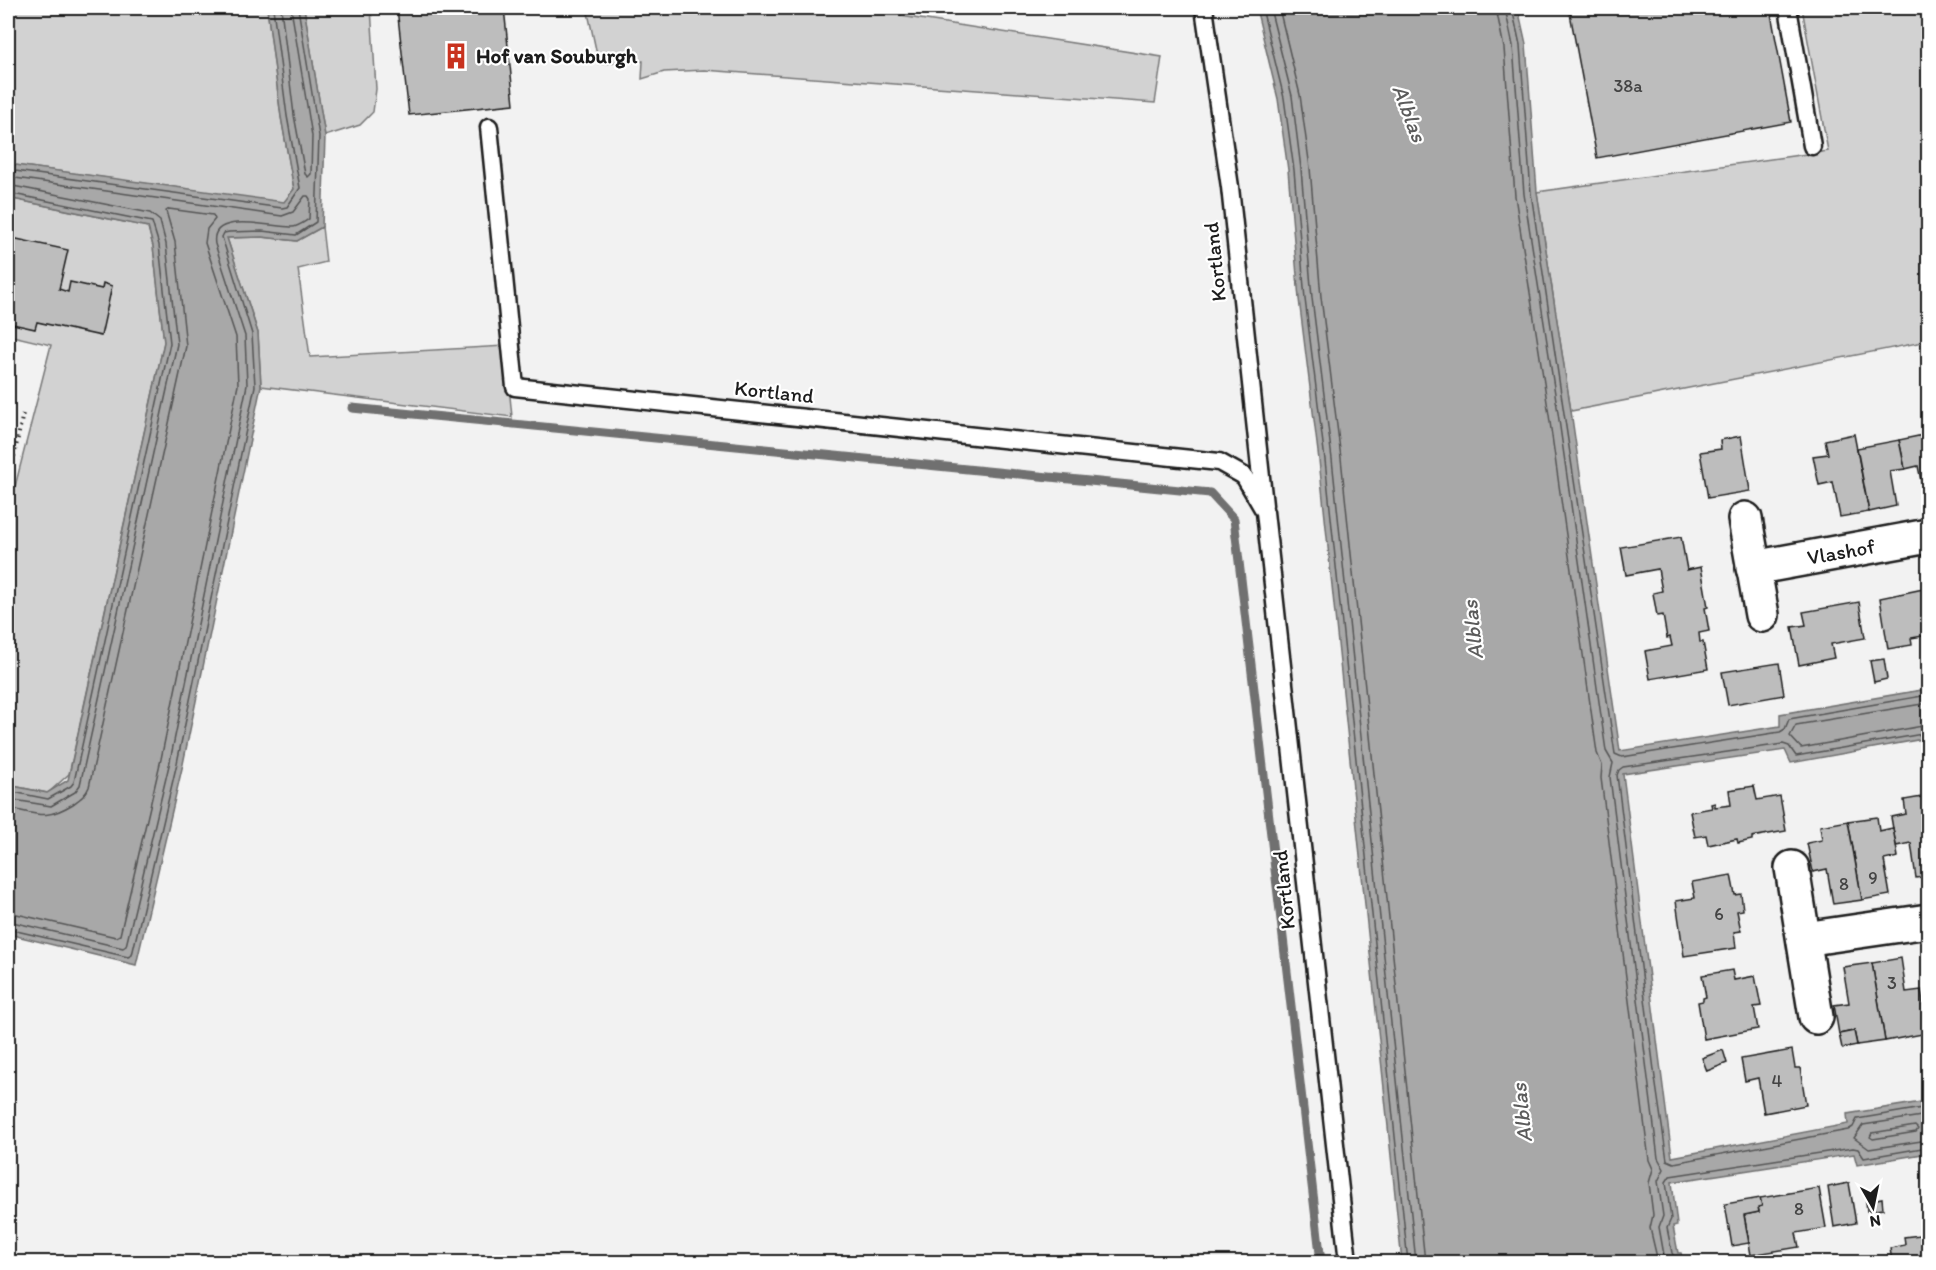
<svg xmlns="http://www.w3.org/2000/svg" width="1936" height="1270" font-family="Itim,sans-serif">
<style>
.green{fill:#d2d2d2;stroke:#777;stroke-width:1.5}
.water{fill:#a8a8a8;stroke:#707070;stroke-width:1.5}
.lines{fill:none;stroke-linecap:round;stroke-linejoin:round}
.shore{stroke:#545454;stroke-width:1.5}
.stream{stroke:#707070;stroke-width:9}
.building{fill:#bdbdbd;stroke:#1c1c1c;stroke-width:1.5}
.lane-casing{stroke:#1c1c1c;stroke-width:21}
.street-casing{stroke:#1c1c1c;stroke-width:38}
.path{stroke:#1c1c1c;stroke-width:4;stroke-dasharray:1.5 4.5;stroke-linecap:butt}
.lane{stroke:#fff;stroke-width:16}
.street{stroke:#fff;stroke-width:33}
.labels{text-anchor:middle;stroke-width:4.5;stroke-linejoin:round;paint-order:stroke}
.number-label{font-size:18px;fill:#444}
.poi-label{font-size:21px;font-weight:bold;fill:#1c1c1c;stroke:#fff;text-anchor:start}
.street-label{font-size:21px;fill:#1c1c1c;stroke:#fff}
.water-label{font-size:22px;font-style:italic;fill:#5b5b5b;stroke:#fff}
</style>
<rect width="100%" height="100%" fill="#f2f2f2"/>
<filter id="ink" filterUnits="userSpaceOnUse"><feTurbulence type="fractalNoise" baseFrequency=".0167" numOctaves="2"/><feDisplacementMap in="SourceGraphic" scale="12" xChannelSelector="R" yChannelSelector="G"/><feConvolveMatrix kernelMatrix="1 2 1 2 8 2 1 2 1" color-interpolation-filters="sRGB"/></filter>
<g filter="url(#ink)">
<g class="green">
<polygon points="17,8 267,8 281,117 294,189 284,203 8,164 8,23"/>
<polygon points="304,8 371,8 376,89 373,112 360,125 325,136"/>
<polygon points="587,8 898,8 901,16 1162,57 1155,103 704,70 664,72 642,79 643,61 599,64"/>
<polygon points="1802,8 1928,8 1928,341 1571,411 1537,192 1828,151"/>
<polygon points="8,198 148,227 153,246 164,342 69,774 48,793 8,785 8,514 51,345 8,335"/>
<polygon points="322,227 326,262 298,269 310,357 505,346 512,417 261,386 258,333 227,238 262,237 297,241"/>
</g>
<g class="water">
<polygon points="267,8 304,8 325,136 322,227 297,241 262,237 227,238 258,333 261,386 183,764 136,965 8,934 8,785 47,793 68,780 164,342 153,246 148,227 8,198 8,164 284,202 294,189 281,117"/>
<polygon points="1256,8 1518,8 1526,44 1537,192 1571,411 1620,751 1780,726 1780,714 1928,689 1928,738 1791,763 1785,750 1623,774 1672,1157 1848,1124 1847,1114 1928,1101 1928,1153 1857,1165 1854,1154 1672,1182 1677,1225 1673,1226 1678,1253 1681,1253 1683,1262 1402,1262 1319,460 1299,299 1288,170 1278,99"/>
</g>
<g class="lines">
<g class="shore">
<polyline points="281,8 294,115 305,174 308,177 311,174 312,136 291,8"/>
<polyline points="1262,8 1284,98 1294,170 1305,299 1325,460 1408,1262"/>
<polyline points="1270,8 1292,96 1301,169 1312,298 1332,459 1416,1262"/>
<polyline points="1279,8 1300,95 1310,168 1321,297 1341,458 1425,1262"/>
<polyline points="1496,8 1504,48 1515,196 1549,415 1597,753 1602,765 1601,778 1649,1160 1653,1169 1649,1183 1653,1215 1650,1228 1658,1262"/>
<polyline points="1505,8 1513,46 1524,194 1558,413 1606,751 1613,763 1610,777 1658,1158 1664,1169 1658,1181 1663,1216 1659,1227 1664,1255 1669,1262"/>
<polyline points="1512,8 1520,45 1531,193 1615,754 1622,757 1780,732 1785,729 1789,719 1928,695"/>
<polyline points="8,170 282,208 287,207 300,188 287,116 273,8"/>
<path d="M8,177L282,216L293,212L305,196H308L310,199L309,219C304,222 298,227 292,227C274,228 209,209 215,244L245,336L247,385L170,761L126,946L123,948L8,921"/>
<polyline points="8,185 150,213 160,221 166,244 177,344 80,785 75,792 51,806 8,799"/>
<polyline points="8,193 152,222 159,245 170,343 74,782 71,786 48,799 8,791"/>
<polyline points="1928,703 1796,725 1790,736 1801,748 1928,725"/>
<polyline points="1928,733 1796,756 1789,746 1783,744 1623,767 1619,770 1617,775 1655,1078 1667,1160 1674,1163 1848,1130 1853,1127 1857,1119 1928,1107"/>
<path d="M8,808C38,814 45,821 73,804C80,799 86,795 89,787L186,346L175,242L166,211L169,209L213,215L215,219L207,229L205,243L236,337L238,385L161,759L120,935L116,937L8,912"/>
<polyline points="8,929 128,957 132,955 177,763 255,386 252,334 222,237 224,233 229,232 262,231 296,235 316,222 319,136 298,8"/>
<polyline points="1928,1115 1863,1125 1854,1138 1869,1149 1928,1140"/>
<polygon points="1915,1126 1918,1129 1916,1132 1873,1139 1870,1137 1872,1133"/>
<polyline points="1677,1262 1672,1253 1667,1228 1671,1219 1666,1182 1670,1176 1853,1148 1858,1149 1864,1158 1928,1147"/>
</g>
<polyline class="stream" points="352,408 1210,493 1234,519 1321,1262"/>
</g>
<g class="building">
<polygon points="397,8 504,8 514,104 409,115"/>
<polygon points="1569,8 1770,8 1791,122 1597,158"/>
<polygon points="12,238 68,250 59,289 68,292 70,282 102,289 103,283 112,286 101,336 37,322 35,329 8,323 10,316 8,315 8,257"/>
<polygon points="1854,434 1869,512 1840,517 1833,482 1819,485 1813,456 1828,454 1825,440"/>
<polygon points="1928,434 1928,500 1925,500 1918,466 1905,469 1899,440"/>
<polygon points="1741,436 1750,491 1708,498 1700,452 1721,449 1720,440"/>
<polygon points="1899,440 1905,469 1890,471 1896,506 1869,512 1857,448"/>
<polygon points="1681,537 1687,570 1701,567 1708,607 1705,608 1709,631 1699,633 1700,642 1703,642 1708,669 1650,679 1645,651 1672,646 1670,637 1667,638 1663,615 1657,616 1653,593 1662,591 1658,569 1626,575 1621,547"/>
<polygon points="1928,588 1928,635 1911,638 1912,645 1888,649 1880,598"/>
<polygon points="1859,602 1865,638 1831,644 1834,658 1799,665 1792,627 1806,625 1803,612"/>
<polygon points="1884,659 1887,679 1874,682 1870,661"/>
<polygon points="1779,663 1784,695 1728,705 1722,672"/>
<polygon points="1754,786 1757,800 1780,796 1786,831 1752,837 1752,840 1738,843 1737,839 1708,845 1706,835 1695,837 1690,812 1712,808 1711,804 1715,803 1715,807 1731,805 1729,790"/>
<polygon points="1928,796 1928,876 1916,878 1911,843 1896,846 1891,817 1906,814 1904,800"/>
<polygon points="1877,817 1879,831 1893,828 1898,857 1884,860 1890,895 1862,900 1848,821"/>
<polygon points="1848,821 1862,900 1833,904 1827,869 1813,872 1807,843 1822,840 1820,826"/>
<polygon points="1731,875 1735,895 1741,894 1743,910 1737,911 1741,931 1734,932 1736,948 1684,956 1676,901 1695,898 1692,882"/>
<polygon points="1901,958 1906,992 1921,990 1928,1033 1885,1041 1872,963"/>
<polygon points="1872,963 1885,1041 1857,1045 1854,1031 1839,1034 1834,1005 1849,1003 1843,967"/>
<polygon points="1732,970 1734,980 1755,976 1761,1006 1754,1007 1758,1029 1704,1039 1698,1002 1703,1001 1703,998 1706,997 1702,975"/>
<polygon points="1928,1001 1928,1037 1923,1002"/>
<polygon points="1854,1031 1857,1045 1842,1048 1839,1034"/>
<polygon points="1723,1050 1727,1063 1707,1071 1702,1058"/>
<polygon points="1792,1050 1795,1068 1800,1068 1806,1105 1764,1113 1758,1078 1745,1081 1741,1059"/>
<polygon points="1849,1183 1856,1223 1834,1227 1828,1187"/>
<polygon points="1819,1188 1826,1228 1796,1233 1799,1247 1751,1255 1744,1215 1759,1212 1758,1207 1762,1206 1760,1198"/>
<polygon points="1760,1198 1762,1206 1758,1207 1759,1212 1744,1215 1749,1243 1732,1246 1725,1204"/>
<polygon points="1882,1198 1883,1209 1867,1211 1866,1201"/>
<polygon points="1928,1234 1928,1262 1892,1262 1890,1248 1905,1245 1904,1237"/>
</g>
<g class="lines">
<g class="lane-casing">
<g id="lane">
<polyline points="1204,8 1230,187 1264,505"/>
<polyline points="1788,8 1812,146"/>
<polyline points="489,127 515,387 1219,462 1244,476 1265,512 1348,1262"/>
</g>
</g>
<g class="street-casing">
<g id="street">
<polyline points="1745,519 1762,615"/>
<polyline points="1753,568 1928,536"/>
<polyline points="1792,868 1816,1017"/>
<polyline points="1804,939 1928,921"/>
</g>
</g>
<polyline class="path" points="8,486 23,413"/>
<use href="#lane" class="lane"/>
<use href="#street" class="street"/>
</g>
</g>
<defs>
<g id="building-bare" transform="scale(2.07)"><path d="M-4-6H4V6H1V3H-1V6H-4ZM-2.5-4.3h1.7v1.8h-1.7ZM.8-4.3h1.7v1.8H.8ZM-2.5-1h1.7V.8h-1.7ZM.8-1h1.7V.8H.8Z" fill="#c8321e" stroke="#fff" stroke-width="2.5" paint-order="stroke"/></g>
</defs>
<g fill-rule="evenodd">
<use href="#building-bare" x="456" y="56"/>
</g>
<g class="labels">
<g class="number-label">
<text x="1628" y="92">38a</text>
<text x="1873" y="884">9</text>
<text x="1844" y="890">8</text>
<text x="1719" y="920">6</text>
<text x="1892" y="989">3</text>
<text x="1777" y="1087">4</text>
<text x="1799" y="1215">8</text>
</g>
<g class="poi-label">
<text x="476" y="63">Hof van Souburgh</text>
</g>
<g class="street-label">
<text transform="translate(1215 262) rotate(-96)" y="7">Kortland</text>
<text transform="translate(774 392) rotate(6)" y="7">Kortland</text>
<text transform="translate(1841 552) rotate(-10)" y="7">Vlashof</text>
<text transform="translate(1284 890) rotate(-96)" y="7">Kortland</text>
</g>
<g class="water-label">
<text transform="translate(1410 113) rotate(69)" y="8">Alblas</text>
<text transform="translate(1472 630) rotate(-96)" y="8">Alblas</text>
<text transform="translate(1521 1113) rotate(-96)" y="8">Alblas</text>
</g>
</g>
<rect width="1936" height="1270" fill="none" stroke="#fff" stroke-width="30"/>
<rect x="15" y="15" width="1906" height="1240" fill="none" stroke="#1c1c1c" stroke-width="2" filter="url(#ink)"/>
<g transform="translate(1873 1207) rotate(171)" stroke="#ffffff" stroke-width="4.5" paint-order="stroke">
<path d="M0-4.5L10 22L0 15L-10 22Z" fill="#1c1c1c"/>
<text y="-9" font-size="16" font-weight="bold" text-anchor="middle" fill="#1c1c1c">N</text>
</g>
</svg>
